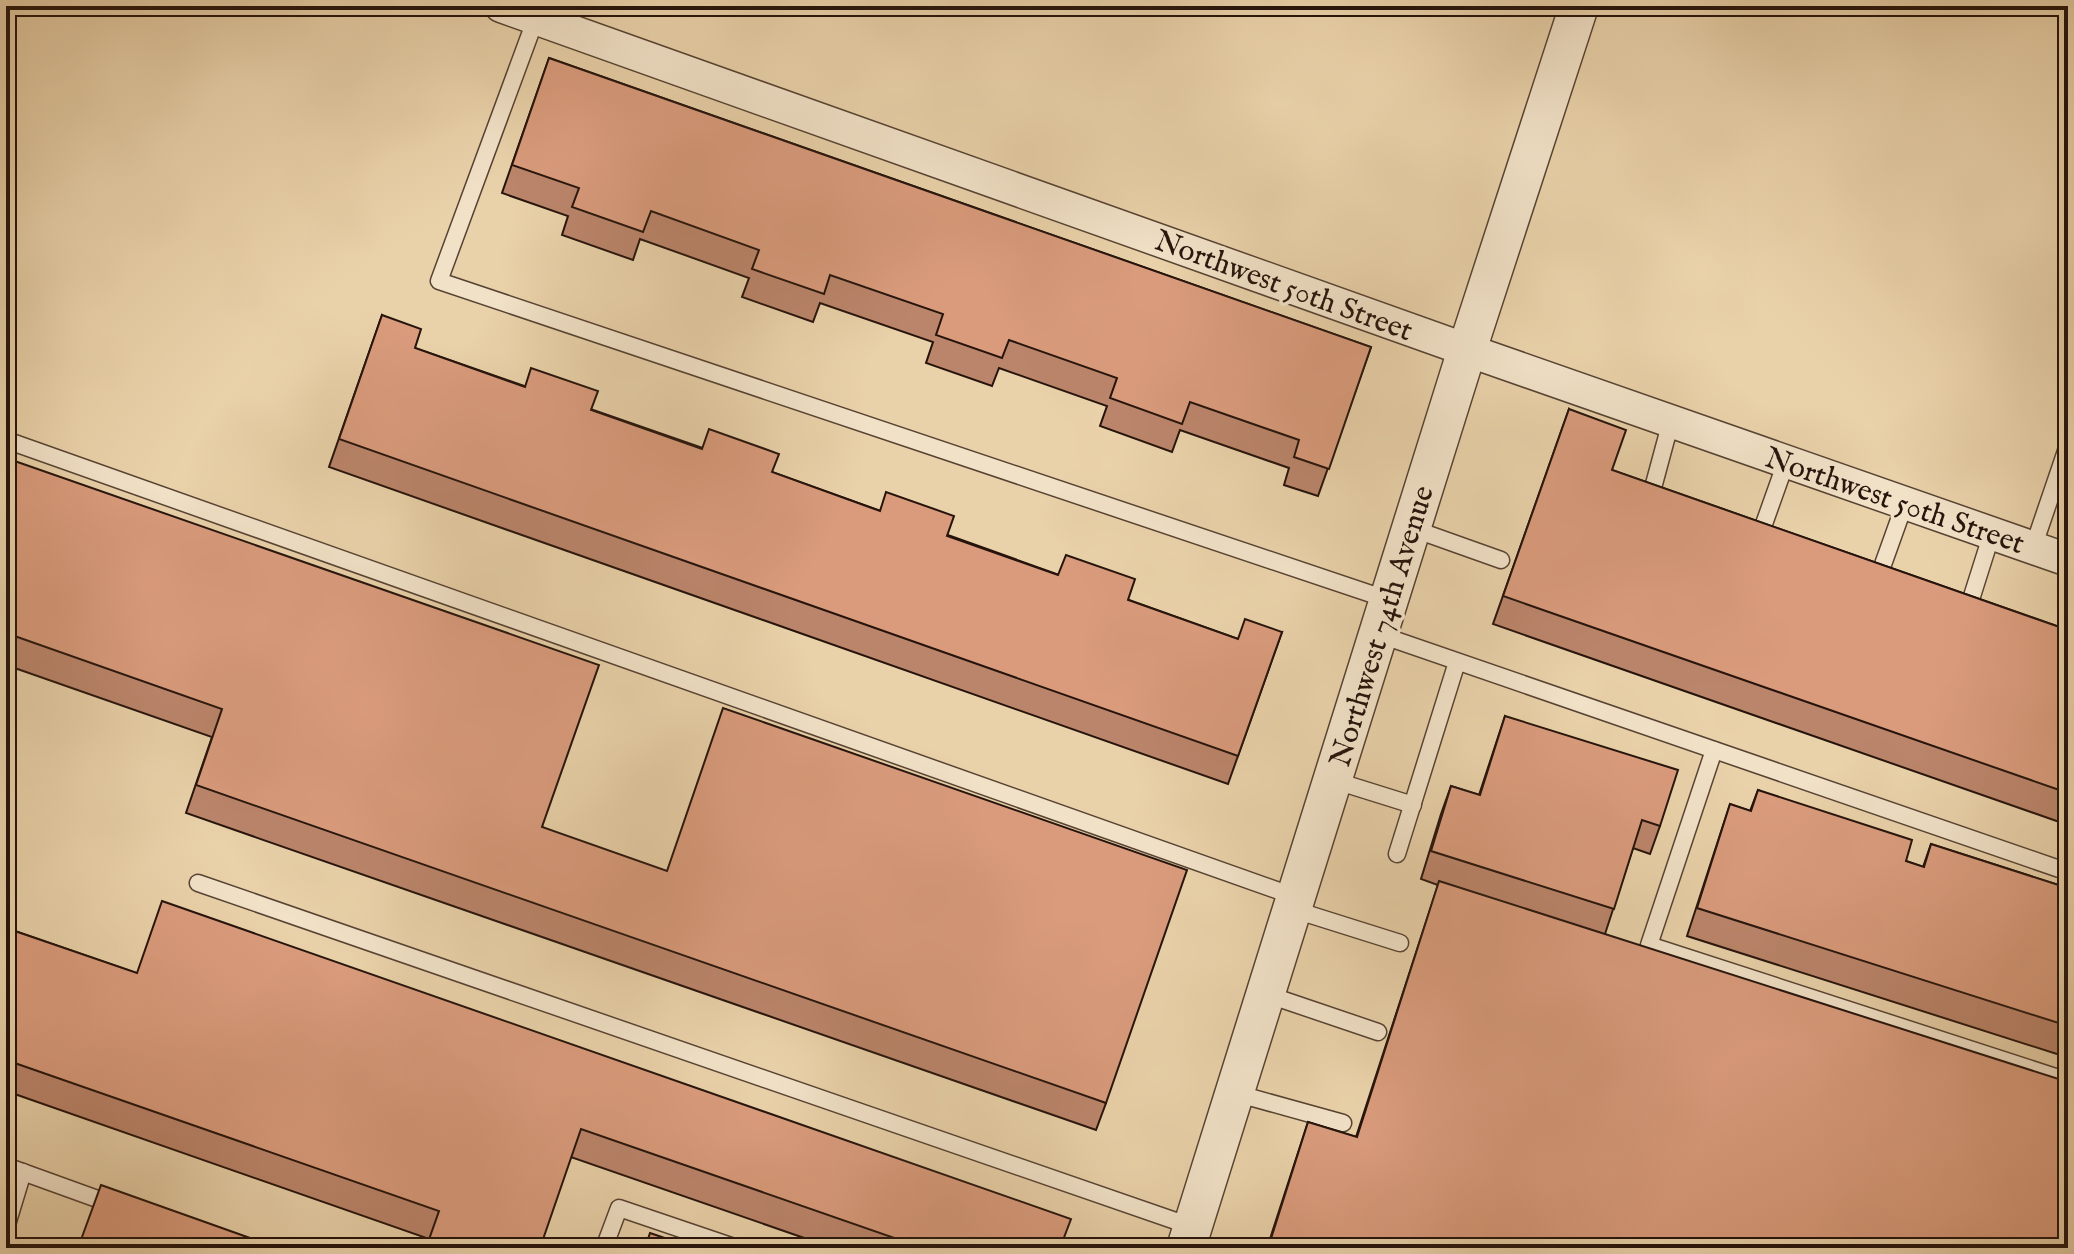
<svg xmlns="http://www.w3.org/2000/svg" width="2074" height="1254" font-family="'IM FELL English',serif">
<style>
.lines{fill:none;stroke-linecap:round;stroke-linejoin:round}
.service-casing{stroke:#574333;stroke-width:19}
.minor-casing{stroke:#574333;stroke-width:35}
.tertiary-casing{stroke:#574333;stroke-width:41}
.service{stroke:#f1e1c7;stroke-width:16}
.minor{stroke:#f1e1c7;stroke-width:32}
.tertiary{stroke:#f1e1c7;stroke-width:38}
.wall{fill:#bb856b;stroke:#26140c;stroke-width:2}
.building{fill:#d99b7c;stroke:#26140c;stroke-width:2}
.labels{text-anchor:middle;stroke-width:7;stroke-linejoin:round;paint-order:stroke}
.street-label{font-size:30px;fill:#26140c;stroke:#f1e1c7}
</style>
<rect width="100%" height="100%" fill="#e9d1a9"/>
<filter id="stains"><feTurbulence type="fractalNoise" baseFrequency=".0025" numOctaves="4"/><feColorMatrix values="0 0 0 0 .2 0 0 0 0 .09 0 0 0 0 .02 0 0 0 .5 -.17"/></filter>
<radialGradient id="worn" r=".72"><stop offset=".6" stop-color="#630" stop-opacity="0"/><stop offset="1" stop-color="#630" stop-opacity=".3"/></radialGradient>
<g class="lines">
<g class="service-casing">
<g id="service">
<polyline points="536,18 439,281 1389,600"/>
<polyline points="6,440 1296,897"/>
<polyline points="1650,499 1671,421"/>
<polyline points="1411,528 1501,560"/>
<polyline points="1759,538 1786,462"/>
<polyline points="2033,548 2068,445"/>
<polyline points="1876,584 1905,503"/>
<polyline points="1967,612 1992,533"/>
<polyline points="1378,634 2068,872"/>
<polyline points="1714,750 1649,945 2068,1081"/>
<polyline points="1333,780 1413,805"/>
<polyline points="1397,854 1457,662"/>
<polyline points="198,883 1193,1227"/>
<polyline points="1292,909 1400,943"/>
<polyline points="1266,994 1378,1032"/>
<polyline points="1235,1093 1343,1123"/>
<polyline points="6,1166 114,1205"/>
<polyline points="6,1228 23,1172"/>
<polyline points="604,1248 619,1208 737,1248"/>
</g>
</g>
<g class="minor-casing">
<polyline id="minor" points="501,6 1467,350 2068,560"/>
</g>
<g class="tertiary-casing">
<polyline id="tertiary" points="1186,1248 1467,350 1579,6"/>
</g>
<use href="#service" class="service"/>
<use href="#minor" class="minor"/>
<use href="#tertiary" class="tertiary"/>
</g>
<g class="wall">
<polygon points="549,58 1371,347 1318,496 1284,485 1289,468 1180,430 1172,452 1100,426 1107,406 999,368 992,386 926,363 933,342 820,303 813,322 742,297 749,278 640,239 633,260 562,235 568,216 502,193"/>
<polygon points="382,315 415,348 772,472 1238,639 1282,632 1228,784 329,467"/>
<polygon points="1569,409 1612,470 2068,630 2068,825 1493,624"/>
<polygon points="6,458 542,827 1106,1103 1096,1130 186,813 212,737 6,665"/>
<polygon points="1505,716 1660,826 1650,854 1633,848 1605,934 2058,1248 1267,1248 1308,1122 1356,1137 1438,885 1421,879 1441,814 1451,786 1479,795"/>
<polygon points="1758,790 1906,861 1923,867 1931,844 2068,888 2068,1034 2060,1055 1687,936 1730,804 1750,811"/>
<polygon points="6,928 136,973 1060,1248 833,1248 571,1157 429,1239 6,1091"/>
</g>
<g class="building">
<polygon points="549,58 1371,347 1329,469 1294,457 1299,440 1190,402 1182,424 1110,398 1117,378 1009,340 1002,358 936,335 943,314 830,275 824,294 752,269 759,250 651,211 643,232 572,207 579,188 512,165"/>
<polygon points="382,315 421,329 415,348 525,387 531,368 598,391 591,410 702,449 709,429 779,454 772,472 880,511 886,492 954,516 947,536 1058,575 1066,555 1135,579 1128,600 1238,639 1245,619 1282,632 1238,756 339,439"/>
<polygon points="1569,409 1626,430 1612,470 2068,630 2068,793 1503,596"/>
<polygon points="6,458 599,665 542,827 667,871 723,708 1187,870 1106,1103 196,785 222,709 6,633"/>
<polygon points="1505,716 1678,770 1660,826 1642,820 1614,909 1431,851 1451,786 1480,795"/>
<polygon points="1758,790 1912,840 1906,861 1924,867 1931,844 2068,888 2068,1026 1697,908 1730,804 1751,811"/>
<polygon points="1439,881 2068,1082 2068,1217 2058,1248 1268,1248 1308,1122 1357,1137"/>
<polygon points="162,901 1071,1219 1060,1248 923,1248 581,1129 540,1248 426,1248 439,1211 6,1060 6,928 137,973"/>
<polygon points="101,1185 278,1248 78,1248"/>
<polygon points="650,1233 694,1248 645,1248"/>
</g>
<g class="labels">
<g class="street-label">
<text transform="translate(1284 285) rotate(20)" y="10">Northwest 50th Street</text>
<text transform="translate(1895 500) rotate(19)" y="10">Northwest 50th Street</text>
<text transform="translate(1381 626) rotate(-73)" y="10">Northwest 74th Avenue</text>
</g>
</g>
<rect width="2074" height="1254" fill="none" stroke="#e9d1a9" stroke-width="32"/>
<rect x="8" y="8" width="2058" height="1238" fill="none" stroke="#26140c" stroke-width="4"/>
<rect x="16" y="16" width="2042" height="1222" fill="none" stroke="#26140c" stroke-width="2"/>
<rect width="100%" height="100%" filter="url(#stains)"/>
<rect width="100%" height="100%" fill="url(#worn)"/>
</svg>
